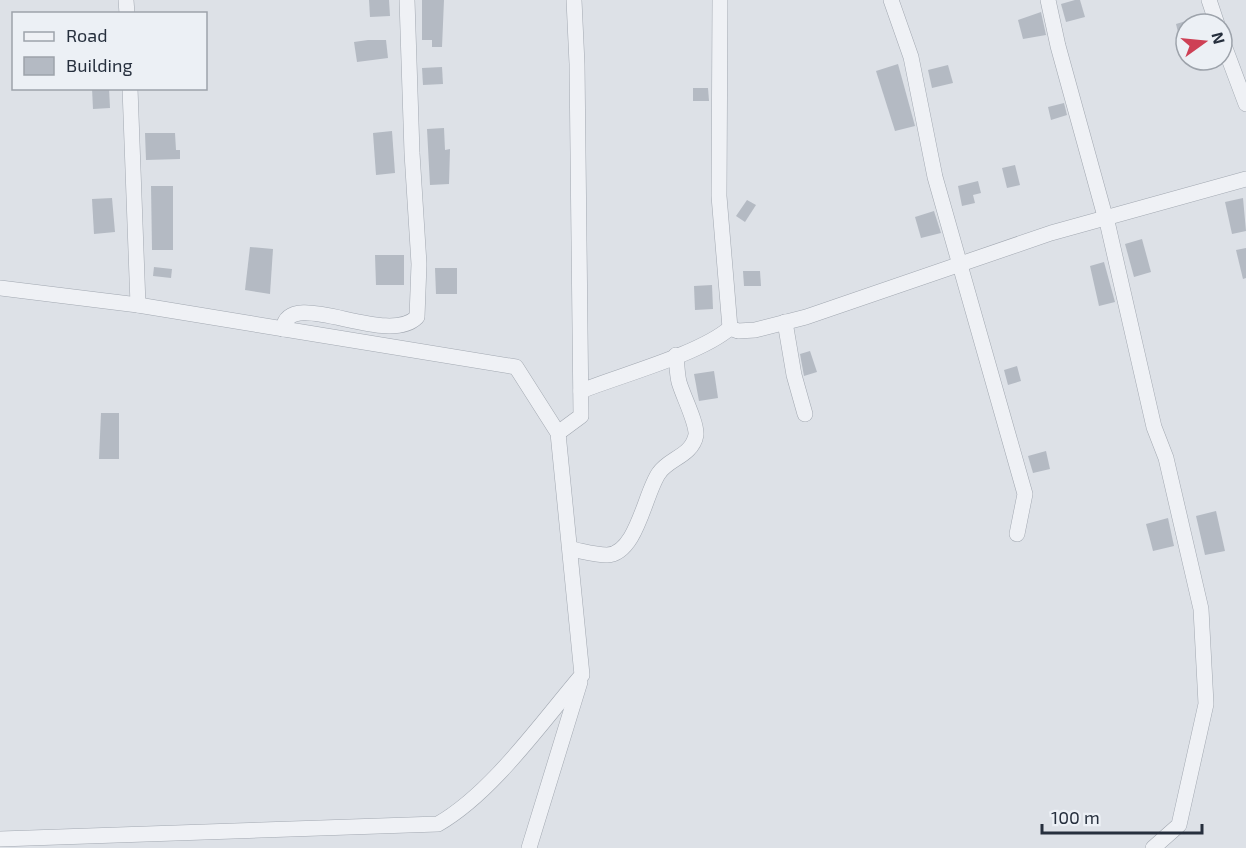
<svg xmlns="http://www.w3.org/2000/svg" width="1246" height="848" font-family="'Exo 2',sans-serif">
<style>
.building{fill:#b4bac3}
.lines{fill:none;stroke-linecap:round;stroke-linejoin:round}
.minor-casing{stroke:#a2a8b1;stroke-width:16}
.minor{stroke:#eff1f5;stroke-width:15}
</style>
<rect width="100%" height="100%" fill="#dde1e7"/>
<g class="building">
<polygon points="369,0 389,0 390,16 370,17"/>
<polygon points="422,0 444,0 442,47 432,47 432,40 422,40"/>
<polygon points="1075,0 1080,0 1085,17 1066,22 1061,4"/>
<polygon points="1041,12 1046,35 1023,39 1018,20"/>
<polygon points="1186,21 1186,53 1183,53 1176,24"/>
<polygon points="368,40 386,40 388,58 357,62 354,42"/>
<polygon points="898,64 915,126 895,131 876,71"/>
<polygon points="948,65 953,83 932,88 928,70"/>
<polygon points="442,67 443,84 423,85 422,68"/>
<polygon points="92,88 109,88 110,108 93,109"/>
<polygon points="693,88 708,88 709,101 693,101"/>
<polygon points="1064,103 1067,115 1051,120 1048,107"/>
<polygon points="444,128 445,150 450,149 449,184 430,185 427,129"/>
<polygon points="392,131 395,173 376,175 373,133"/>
<polygon points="145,133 175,133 176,150 180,150 180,159 146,160"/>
<polygon points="1015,165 1020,185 1007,188 1002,168"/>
<polygon points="978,181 981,193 973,195 975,203 962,206 958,186"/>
<polygon points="151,186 173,186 173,250 152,250"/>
<polygon points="112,198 115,232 94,234 92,199"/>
<polygon points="1243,198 1246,231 1232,234 1225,202"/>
<polygon points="747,200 756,205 745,222 736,216"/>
<polygon points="934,211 941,233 921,238 915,217"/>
<polygon points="1142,239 1151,272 1134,277 1125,244"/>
<polygon points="250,247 273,249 270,294 245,290"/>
<polygon points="1246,248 1246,278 1243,279 1236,250"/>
<polygon points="375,255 404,255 404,285 376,285"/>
<polygon points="1104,262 1115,302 1099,306 1090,266"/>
<polygon points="154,267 172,269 171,278 153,276"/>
<polygon points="435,268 457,268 457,294 436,294"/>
<polygon points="743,271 760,271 761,286 744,286"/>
<polygon points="712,285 713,309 695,310 694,286"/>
<polygon points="810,351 817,372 804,376 800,354"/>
<polygon points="1017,366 1021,381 1008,385 1004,370"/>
<polygon points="714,371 718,398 699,401 694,374"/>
<polygon points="101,413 119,413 119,459 99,459"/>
<polygon points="1046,451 1050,469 1033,473 1028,456"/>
<polygon points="1216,511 1225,551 1205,555 1196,516"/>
<polygon points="1168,518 1174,546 1153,551 1146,524"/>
</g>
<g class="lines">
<g class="minor-casing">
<g id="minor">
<polyline points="126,0 127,14"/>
<polyline points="720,0 719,196 730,328"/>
<polyline points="891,0 911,57 935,177 1025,494 1017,534"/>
<polyline points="1048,0 1058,46 1106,220"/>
<polyline points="1209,0 1217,24"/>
<polyline points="1222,40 1246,104"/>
<polyline points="130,88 138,305"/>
<polyline points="1106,217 1154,427 1166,458 1201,609 1206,704 1179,825 1153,848"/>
<path d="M0,288L138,305L516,367L558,433L582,675C541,723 492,793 438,824L0,839"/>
<polyline points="785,322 794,375 805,414"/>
<path d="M283,329C289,285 386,348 417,317L419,264L412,153L407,0"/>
<path d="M581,391C621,375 700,354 730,328L738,331L755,330L806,317L1051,233L1246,179"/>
<polyline points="558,433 581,416 577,64 574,0"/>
<path d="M571,549C582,551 596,555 607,555C637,554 645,492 659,473C669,458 692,456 696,435C697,423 683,396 679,382C677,374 677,364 676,355"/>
<polyline points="529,848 580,682"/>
</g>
</g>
<use href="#minor" class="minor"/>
</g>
<rect x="12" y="12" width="195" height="78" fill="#ecf0f5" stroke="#9da3ab" stroke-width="1.5"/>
<rect x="24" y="32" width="30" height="9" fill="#eff1f5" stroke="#9da3ab" stroke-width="1.5"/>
<text x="66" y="42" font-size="18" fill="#262f3d">Road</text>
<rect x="24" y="57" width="30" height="18" fill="#b4bac3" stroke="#9da3ab" stroke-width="1.5"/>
<text x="66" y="72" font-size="18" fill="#262f3d">Building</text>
<g transform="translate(1204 42) rotate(75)"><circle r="28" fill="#ecf0f5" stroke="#9da3ab" stroke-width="1.5"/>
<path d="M0-4.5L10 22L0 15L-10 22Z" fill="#ce4055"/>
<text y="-9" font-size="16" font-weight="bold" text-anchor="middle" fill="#262f3d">N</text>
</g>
<path d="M1042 824v9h160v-9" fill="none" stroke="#262f3d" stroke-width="3"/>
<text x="1051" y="824" font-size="18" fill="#262f3d" stroke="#ecf0f5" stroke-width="4.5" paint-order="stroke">100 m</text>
</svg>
